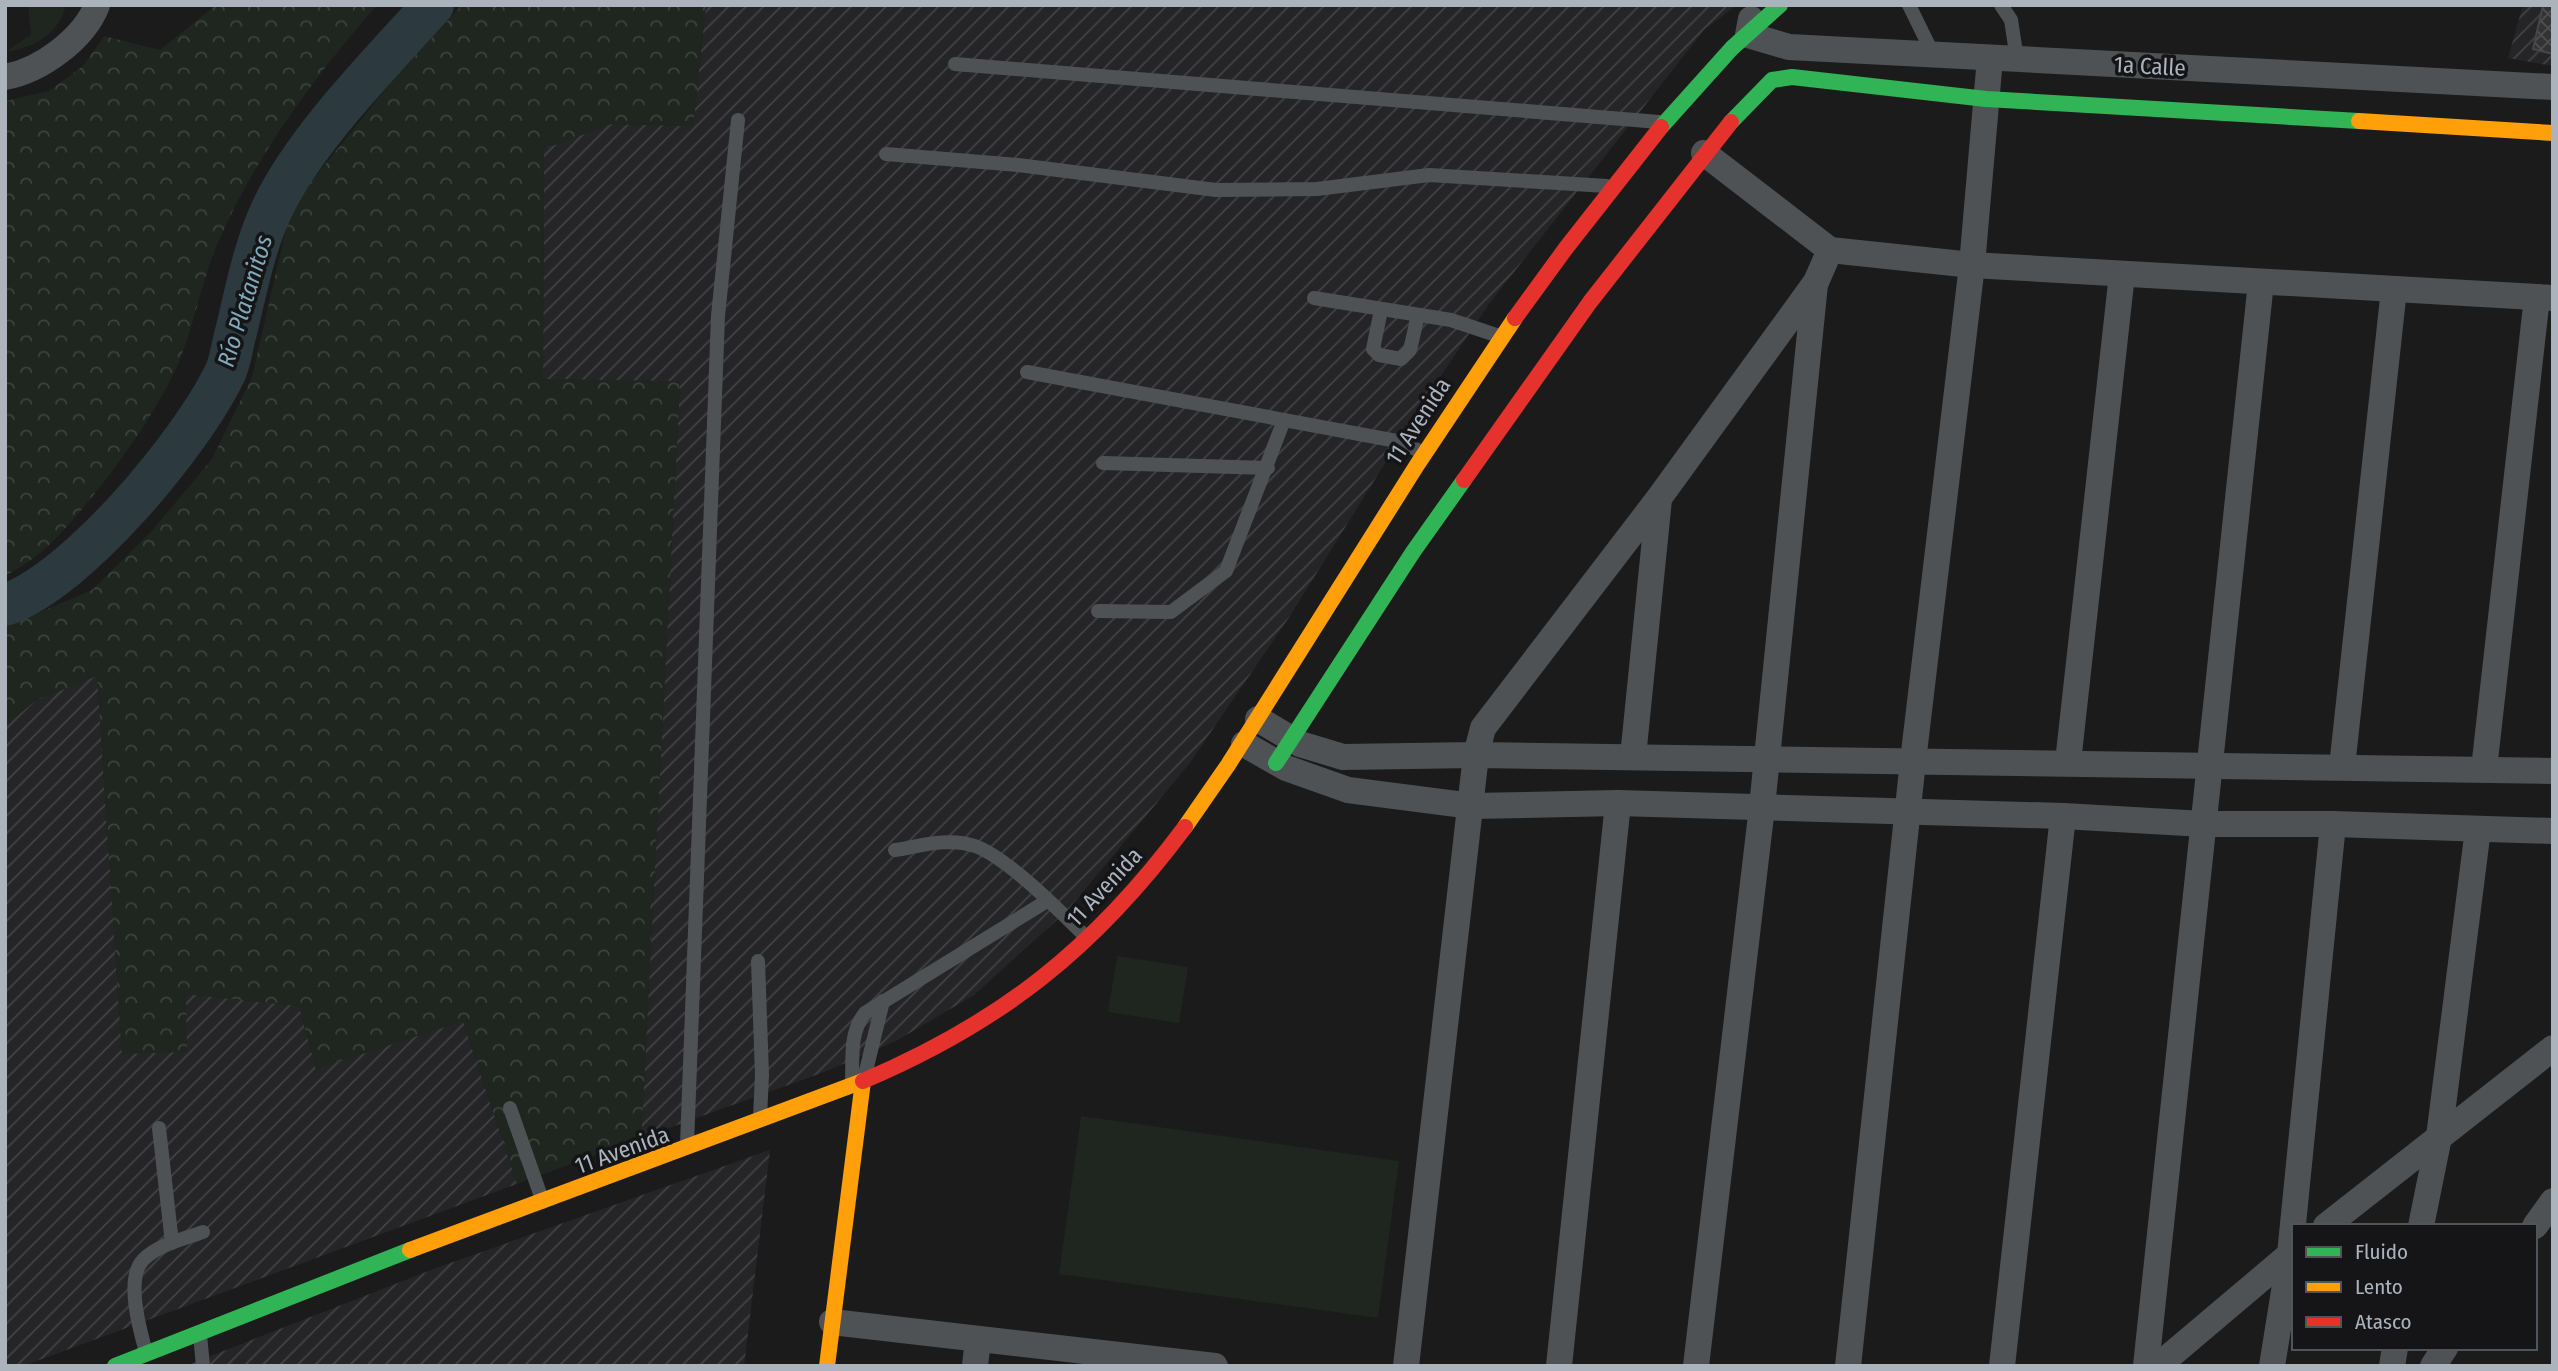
<svg xmlns="http://www.w3.org/2000/svg" width="2558" height="1371" font-family="'Fira Sans Condensed',sans-serif">
<style>
.industrial{fill:url(#industrial-furrows)}
.green{fill:#1e261f}
.forest{fill:url(#forest-crowns)}
.lines{fill:none;stroke-linecap:round;stroke-linejoin:round}
.river{stroke:#2c3a3f;stroke-width:42}
.building{fill:url(#building-cross-hatch);stroke:#444648;stroke-width:2}
.lane{stroke:#4f5254;stroke-width:14}
.street{stroke:#4f5254;stroke-width:26}
.fast{stroke:#30b455;stroke-width:16}
.slow{stroke:#ff9f0a;stroke-width:16}
.jam{stroke:#e5322d;stroke-width:16}
.labels{text-anchor:middle;stroke-width:7;stroke-linejoin:round;paint-order:stroke}
.street-label{font-size:23px;fill:#abb4bd;stroke:#151518}
.water-label{font-size:24px;font-style:italic;fill:#80aabb;stroke:#151518}
</style>
<defs>
<pattern id="industrial-furrows" width="10" height="10" patternUnits="userSpaceOnUse" patternTransform="scale(1.75)"><rect width="10" height="10" fill="#252528"/><path d="M-1 1l2-2M0 10L10 0M9 11l2-2" fill="none" stroke="#424245"/></pattern>
<pattern id="forest-crowns" width="20" height="18" patternUnits="userSpaceOnUse" patternTransform="scale(1.75)"><rect width="20" height="18" fill="#1e261f"/><path d="M2 6a3 3 0 1 1 6 0M12 15a3 3 0 1 1 6 0" fill="none" stroke="#3c433e"/></pattern>
<pattern id="building-cross-hatch" width="8" height="8" patternUnits="userSpaceOnUse" patternTransform="scale(1.75)"><rect width="8" height="8" fill="#333334"/><path d="M0 0l8 8M0 8l8-8" fill="none" stroke="#4e4e4f"/></pattern>
</defs>
<rect width="100%" height="100%" fill="#1b1b1c"/>
<g class="industrial">
<polygon points="706,5 1737,5 1704,30 1489,304 1420,407 1290,616 1189,764 1068,910 974,995 896,1041 827,1071 641,1138 680,382 543,379 544,149 611,124 693,126"/>
<polygon points="2523,5 2553,5 2553,66 2508,58"/>
<polygon points="97,675 122,1054 186,994 299,1006 316,1069 463,1021 517,1184 23,1366 5,1366 5,726 35,701"/>
<polygon points="770,1150 744,1366 185,1366 439,1267"/>
</g>
<g class="green">
<path d="M28,5H66C58,35 35,47 6,52L31,34Z"/>
<polygon points="1117,956 1188,967 1179,1023 1108,1012"/>
<polygon points="1081,1116 1399,1161 1378,1318 1059,1274"/>
</g>
<g class="forest">
<path d="M216,5H377C316,75 258,152 220,238C202,278 195,323 178,364C154,419 95,499 52,542C40,555 21,567 5,576V101L49,91L83,66L104,36L160,50Z"/>
<polygon points="462,5 706,5 693,126 611,124 544,149 543,379 680,381 641,1138 517,1184 463,1021 316,1069 299,1006 186,994 187,1052 122,1054 97,676 35,701 5,726 5,627 92,590 151,532 212,459 252,377 291,207 392,81"/>
</g>
<g class="lines">
<path class="river" d="M5,605C78,580 192,442 225,373C231,360 232,345 236,332C246,291 254,247 272,209C305,139 381,63 433,5"/>
</g>
<polygon class="building" points="2543,5 2553,5 2553,54 2533,49"/>
<g class="lines">
<g class="lane">
<polyline points="1909,5 1933,54"/>
<polyline points="2001,5 2011,20 2017,59"/>
<polyline points="955,64 1659,122"/>
<polyline points="886,154 1018,165 1216,190 1317,189 1429,175 1607,186"/>
<polyline points="1314,298 1451,320 1499,336"/>
<polyline points="1381,310 1373,349 1379,355 1401,359 1410,350 1418,315"/>
<polyline points="1027,372 1402,442 1423,453"/>
<polyline points="1103,463 1268,468"/>
<polyline points="1098,611 1171,612 1226,571 1284,420"/>
<path d="M895,850C920,846 949,837 975,846C1008,858 1061,912 1087,938"/>
<polyline points="758,961 762,1075 760,1117"/>
<polyline points="865,1075 883,1001"/>
<path d="M852,1084C853,1059 849,1033 865,1013L1047,901"/>
<polyline points="510,1108 543,1202"/>
<polyline points="159,1128 172,1243"/>
<polyline points="687,1145 718,316 738,120"/>
<polyline points="200,1335 203,1366"/>
<path d="M146,1352C140,1331 125,1279 143,1260C157,1245 184,1239 203,1232"/>
</g>
<g class="street">
<polyline points="1751,19 1748,35 1789,47 2553,87"/>
<path d="M5,77C40,71 84,39 97,5"/>
<polyline points="1704,153 1830,250 1972,265 2553,298"/>
<polyline points="1258,719 1300,744 1343,757 1476,755 2553,771"/>
<polyline points="1244,744 1286,768 1348,790 1472,806 1618,803 2063,816 2204,824 2333,824 2553,831"/>
<polyline points="1633,757 1659,499"/>
<polyline points="2068,762 2122,274"/>
<polyline points="2342,767 2394,289"/>
<polyline points="2484,769 2537,297"/>
<polyline points="2326,1226 2553,1048"/>
<polyline points="2421,1226 2439,1137 2478,829"/>
<polyline points="2535,1226 2553,1201"/>
<polyline points="832,1322 1215,1366"/>
<polyline points="975,1366 978,1339"/>
<polyline points="1406,1366 1476,755 1483,728 1659,498 1816,282 1830,250"/>
<polyline points="1559,1366 1618,803"/>
<polyline points="1696,1366 1762,807 1815,284"/>
<polyline points="1848,1366 1913,761 1972,265 1990,58"/>
<polyline points="2002,1366 2063,816"/>
<polyline points="2146,1366 2261,282"/>
<polyline points="2158,1366 2294,1251"/>
<polyline points="2272,1366 2290,1254 2333,824"/>
<polyline points="2392,1366 2395,1348"/>
<polyline points="2433,1366 2445,1348"/>
</g>
<g class="fast">
<polyline points="1731,122 1772,80 1792,77 1986,99 2359,121"/>
<polyline points="1661,127 1732,48 1780,5"/>
<polyline points="1276,763 1413,552 1464,480"/>
<polyline points="115,1366 410,1250"/>
</g>
<g class="slow">
<polyline points="2359,121 2553,133"/>
<polyline points="1185,827 1228,765 1417,465 1515,318"/>
<polyline points="410,1250 863,1081"/>
<polyline points="827,1366 863,1081"/>
</g>
<g class="jam">
<polyline points="1515,318 1566,248 1661,127"/>
<polyline points="1464,480 1590,302 1731,122"/>
<path d="M863,1081C1002,1022 1095,948 1185,827"/>
</g>
</g>
<g class="labels">
<g class="street-label">
<text transform="translate(2150 66) rotate(3)" y="8">1a Calle</text>
<text transform="translate(1418 421) rotate(-57)" y="8">11 Avenida</text>
<text transform="translate(1104 887) rotate(-47)" y="8">11 Avenida</text>
<text transform="translate(622 1150) rotate(-20)" y="8">11 Avenida</text>
</g>
<g class="water-label">
<text transform="translate(245 301) rotate(-73)" y="8">Río Platanitos</text>
</g>
</g>
<rect width="2558" height="1371" fill="none" stroke="#abb4bd" stroke-width="14"/>
<rect x="2292" y="1224" width="245" height="126" fill="#151518" stroke="#51555a" stroke-width="2"/>
<rect x="2306" y="1247" width="35" height="10" fill="#30b455" stroke="#51555a" stroke-width="2"/>
<text x="2355" y="1259" font-size="21" fill="#abb4bd">Fluido</text>
<rect x="2306" y="1282" width="35" height="10" fill="#ff9f0a" stroke="#51555a" stroke-width="2"/>
<text x="2355" y="1294" font-size="21" fill="#abb4bd">Lento</text>
<rect x="2306" y="1317" width="35" height="10" fill="#e5322d" stroke="#51555a" stroke-width="2"/>
<text x="2355" y="1329" font-size="21" fill="#abb4bd">Atasco</text>
</svg>
